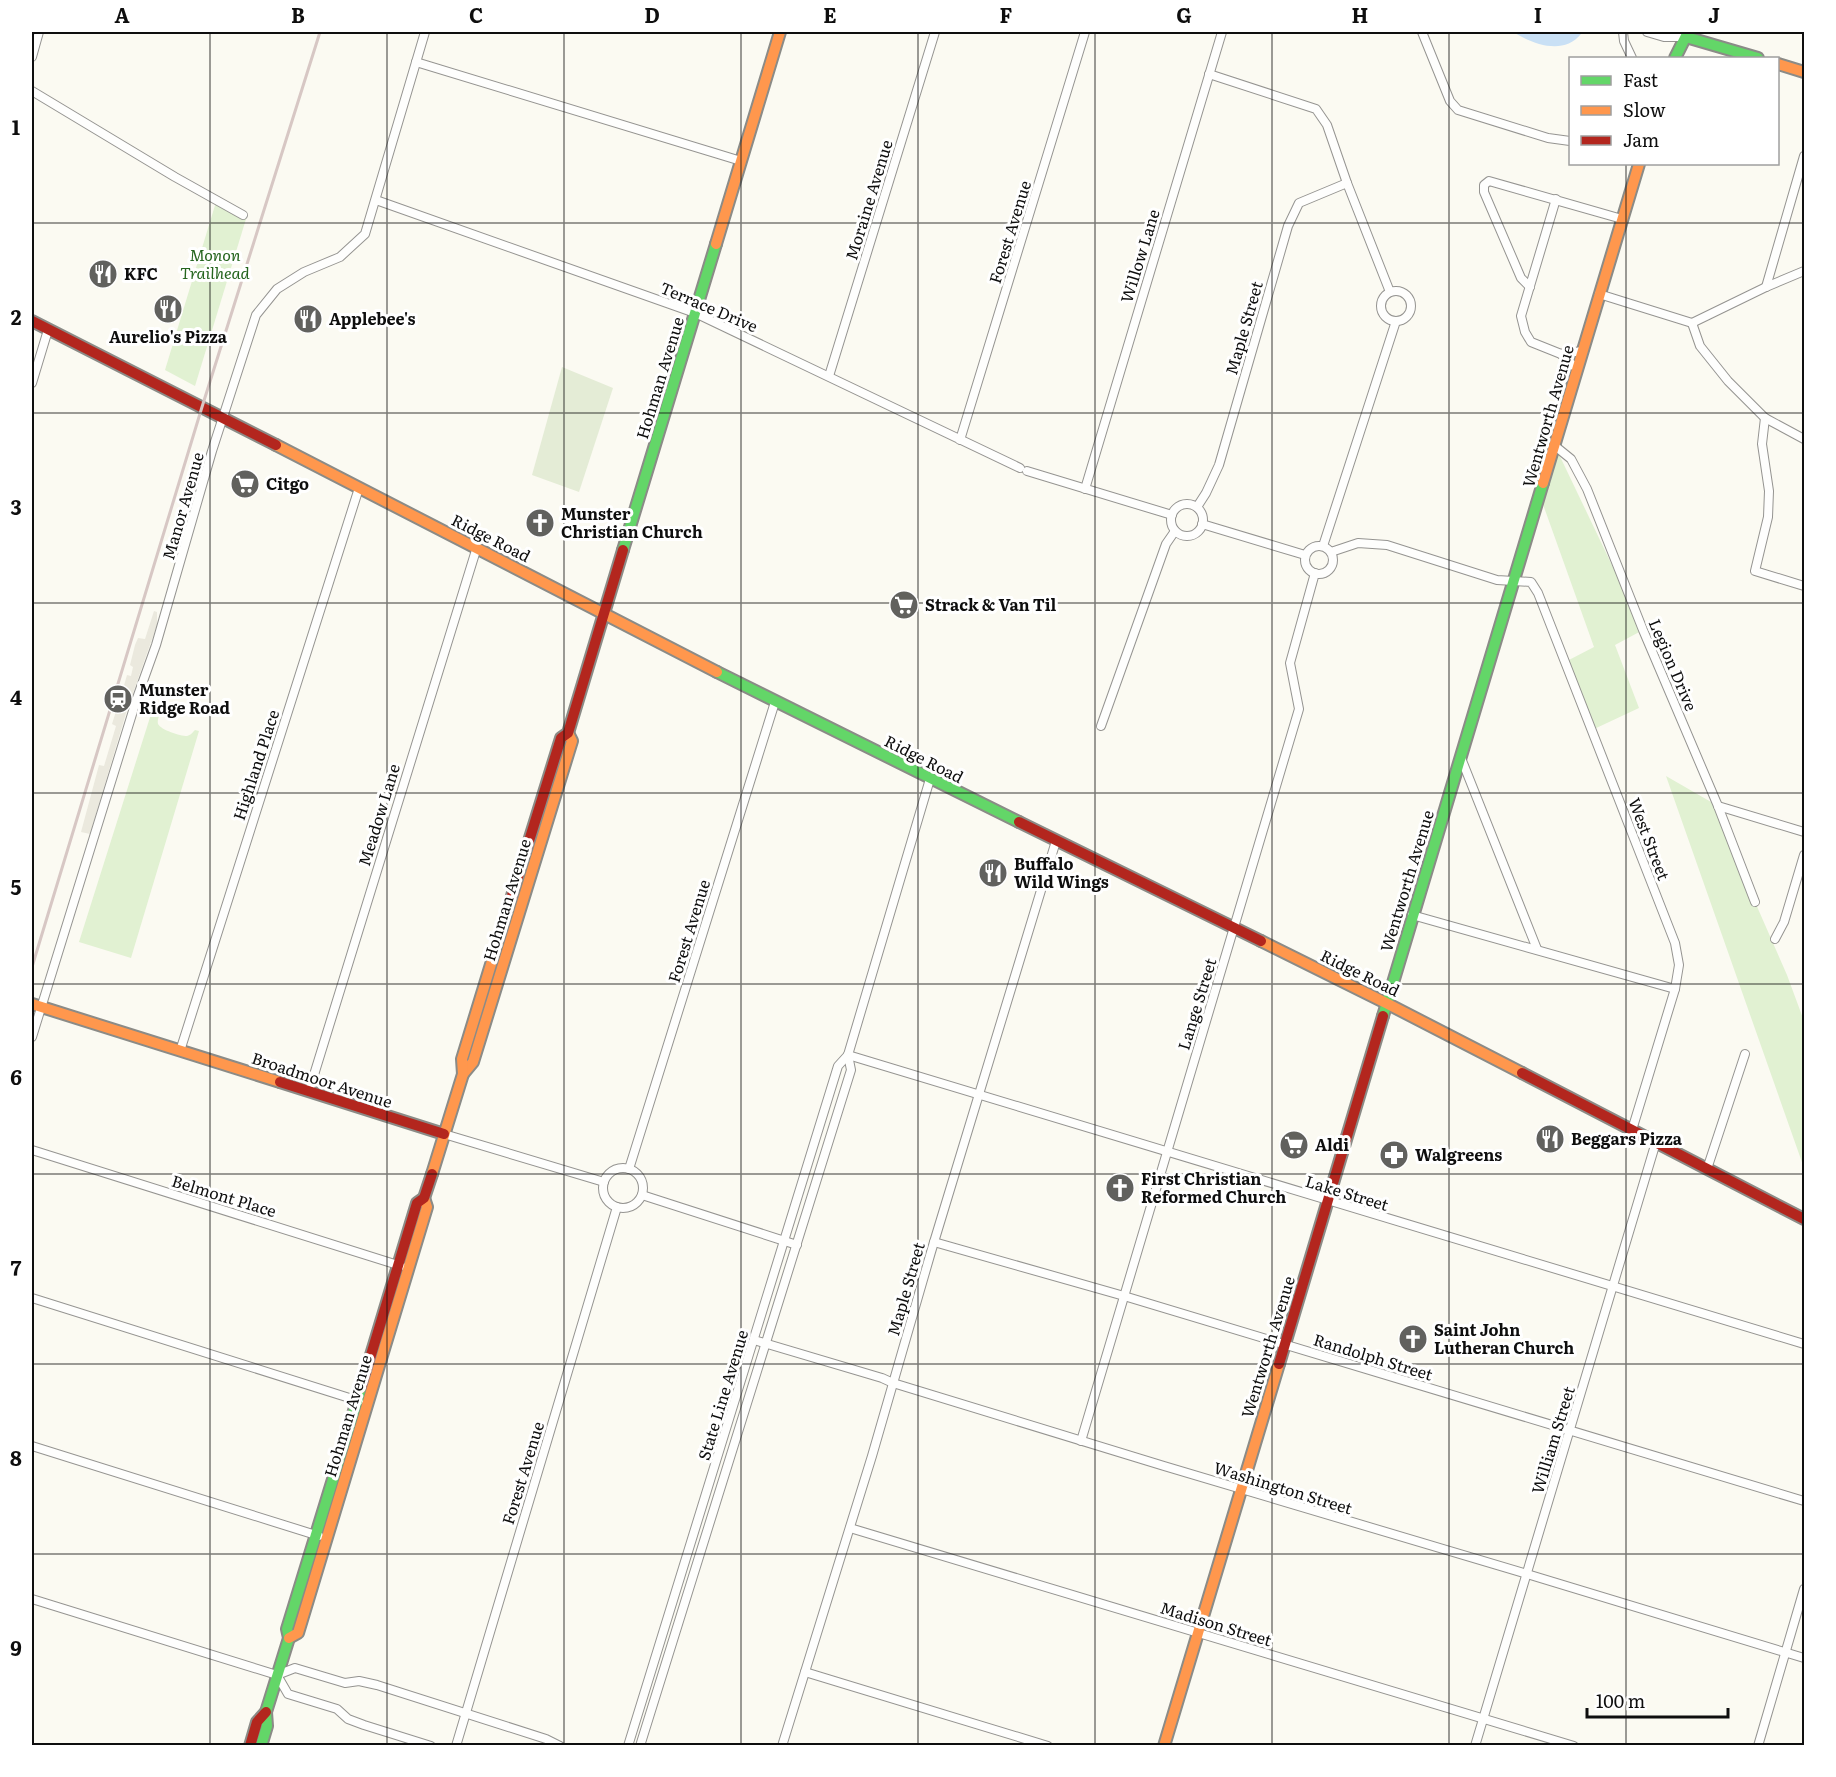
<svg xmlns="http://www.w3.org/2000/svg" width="1836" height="1777" font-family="Literata,serif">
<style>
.green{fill:#e1f1d2}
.cemetery{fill:#e4ecd6}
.plaza{fill:#ebe9de}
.water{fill:#c9e0f5}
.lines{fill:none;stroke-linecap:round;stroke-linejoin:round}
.street-casing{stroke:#959491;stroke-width:10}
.fast-casing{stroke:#8b8b87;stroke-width:14}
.slow-casing{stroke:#8b8b87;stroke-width:14}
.jam-casing{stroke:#8b8b87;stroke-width:14}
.street{stroke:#fefefd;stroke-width:8}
.fast{stroke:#63d668;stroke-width:10}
.slow{stroke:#ff974d;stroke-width:10}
.jam{stroke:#b3261e;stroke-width:10}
.rail{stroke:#d7c7c4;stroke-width:3}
.grid{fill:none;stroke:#0e0e0e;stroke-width:1.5;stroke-opacity:0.55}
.labels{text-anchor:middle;stroke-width:6;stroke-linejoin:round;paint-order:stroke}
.street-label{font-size:16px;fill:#0e0e0e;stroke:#fff}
.park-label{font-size:16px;font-style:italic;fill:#25651e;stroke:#fff}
.poi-label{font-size:16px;font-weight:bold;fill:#0e0e0e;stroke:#fff;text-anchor:start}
.neatline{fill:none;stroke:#0e0e0e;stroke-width:2}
.grid-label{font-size:20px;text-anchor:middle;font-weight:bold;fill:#0e0e0e}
</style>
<rect width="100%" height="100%" fill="#fbfaf2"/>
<g class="green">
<polygon points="216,202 246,219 195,386 165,370"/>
<polygon points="1555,446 1643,630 1615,645 1639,708 1592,730 1565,662 1594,647 1540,496"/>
<path d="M152,711L160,713C159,717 157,720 158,724C161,730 180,736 187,736C191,735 192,733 195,730L199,731L131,958L79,942Z"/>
<polygon points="1666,776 1718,806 1755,902 1787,975 1804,1021 1804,1168"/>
</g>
<polygon class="cemetery" points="562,367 613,388 579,492 532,475"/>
<polygon class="plaza" points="154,611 157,612 157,625 127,710 90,834 81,832 99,765 104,766 116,726 112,724 118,705 122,705 124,697 121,696 127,675 131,676 133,667 130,665 135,645 138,638 145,639"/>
<path class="water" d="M1513,32H1580L1581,34C1563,56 1533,44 1513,32Z"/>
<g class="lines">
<g class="street-casing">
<g id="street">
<polyline points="1422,32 1450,101 1458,110 1548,138 1570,141"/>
<polyline points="1623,32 1624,41 1632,58"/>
<polyline points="1647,32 1664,37 1686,37"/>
<polyline points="32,57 39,32"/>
<polyline points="416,62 741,161"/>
<polyline points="1209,74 1316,109 1327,125 1347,183 1390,292"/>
<polyline points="32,91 175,177 243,215"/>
<polyline points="1556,199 1521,316 1525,332 1531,342 1561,354 1582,351"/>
<polyline points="376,200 695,313 1020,468"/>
<polyline points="1530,287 1521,278 1484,192 1484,185 1489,181 1622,219"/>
<polyline points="1766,287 1804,156"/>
<circle cx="1396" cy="306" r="15"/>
<polyline points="1599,294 1692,323"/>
<polyline points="1692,323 1700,346 1728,381 1765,418 1804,439"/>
<polyline points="1692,323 1766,287 1804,271"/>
<polyline points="1561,354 1577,369"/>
<polyline points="829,376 935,32"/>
<polyline points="32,383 48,330"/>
<polyline points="1765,418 1762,444 1769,491 1768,517 1755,571 1804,586"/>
<polyline points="960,440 1085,32"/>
<polyline points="1555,446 1571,459 1587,489 1643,630 1718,806 1755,902"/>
<polyline points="1027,471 1172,515"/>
<polyline points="1085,489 1222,32"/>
<circle cx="1187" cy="520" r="16"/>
<polyline points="1197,507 1206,493 1219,465 1288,226 1299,203 1347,183"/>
<polyline points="1202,524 1305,555"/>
<circle cx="1319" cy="560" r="14"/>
<polyline points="1323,546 1396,321"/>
<polyline points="1331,552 1358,543 1387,545 1497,580 1531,582 1538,593 1675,943 1679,965 1675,989 1632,1130"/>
<polyline points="1101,726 1166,544 1175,531"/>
<polyline points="1461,758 1537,949"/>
<polyline points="1718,806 1804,832"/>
<polyline points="1412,915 1675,989"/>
<polyline points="1775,939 1784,922 1804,855"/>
<polyline points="32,1037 137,698 156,645 212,451 256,315 277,289 304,272 340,257 365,234 425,32"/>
<polyline points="180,1051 359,488"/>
<polyline points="848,1055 1804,1344"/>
<polyline points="309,1091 477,547"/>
<polyline points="444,1134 604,1182"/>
<polyline points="32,1150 401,1266"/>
<circle cx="623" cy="1188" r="20"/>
<polyline points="629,1169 775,702"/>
<polyline points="1707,1169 1745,1054"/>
<polyline points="642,1195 797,1245"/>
<polyline points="934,1242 1124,1296 1804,1501"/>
<polyline points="32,1298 359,1401"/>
<polyline points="754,1340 882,1378 893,1383 1164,1466 1527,1574 1804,1658"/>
<polyline points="1081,1441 1299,709 1290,663 1315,573"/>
<polyline points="32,1446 319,1536"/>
<polyline points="850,1528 1574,1746"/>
<polyline points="32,1599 277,1675 295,1668 345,1683 359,1681 377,1685 546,1739 560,1746"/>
<polyline points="805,1672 1048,1746"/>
<polyline points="277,1675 288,1694 337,1709 348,1719 364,1725 431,1746"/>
<polyline points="456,1746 617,1207"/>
<polyline points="628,1746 838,1066 848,1055 930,779"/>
<polyline points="640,1746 851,1070 848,1055"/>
<polyline points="782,1746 872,1456 931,1252 1056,841"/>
<polyline points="1475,1746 1656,1142"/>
<polyline points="1758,1746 1804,1589"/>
</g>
</g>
<g class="fast-casing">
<g id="fast">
<polyline points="1686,37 1758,58"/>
<polyline points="1675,58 1688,32"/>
<polyline points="623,550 716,244"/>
<polyline points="717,672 1019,822"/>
<polyline points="1383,1016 1543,483"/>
<polyline points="261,1746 267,1726 266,1712 289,1638 287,1629 361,1388"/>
</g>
</g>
<g class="slow-casing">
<g id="slow">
<polyline points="1778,64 1804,72"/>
<polyline points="716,244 780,32"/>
<polyline points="276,445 717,672"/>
<polyline points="1543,483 1639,164"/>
<polyline points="1261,941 1386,1003 1522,1073"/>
<polyline points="32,1004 280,1082"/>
<polyline points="463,1074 473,1062 572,741 568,733"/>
<polyline points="432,1174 463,1074 462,1059 511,899"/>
<polyline points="289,1638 298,1633 427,1207 424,1198"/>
<polyline points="1164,1746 1279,1364"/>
</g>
</g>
<g class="jam-casing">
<g id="jam">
<polyline points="32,321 276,445"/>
<polyline points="1019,822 1261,941"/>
<polyline points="511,899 561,738 568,733 623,550"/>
<polyline points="1522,1073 1804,1219"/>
<polyline points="280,1082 444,1134"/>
<polyline points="1279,1364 1383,1016"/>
<polyline points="361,1388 417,1203 424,1198 432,1174"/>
<polyline points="250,1746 257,1722 266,1712"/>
</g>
</g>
<use href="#street" class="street"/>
<use href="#fast" class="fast"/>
<use href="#slow" class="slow"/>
<use href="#jam" class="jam"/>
<polyline class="rail" points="32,967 202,407 320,32"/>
</g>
<path class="grid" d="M210,32V1746M387,32V1746M564,32V1746M741,32V1746M918,32V1746M1095,32V1746M1272,32V1746M1449,32V1746M1626,32V58M1626,164V1746M32,223H1804M32,413H1804M32,603H1804M32,793H1804M32,984H1804M32,1174H1804M32,1364H1804M32,1554H1804"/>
<defs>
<g id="restaurant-disc" transform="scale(1.5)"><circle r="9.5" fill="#61615e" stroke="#fff"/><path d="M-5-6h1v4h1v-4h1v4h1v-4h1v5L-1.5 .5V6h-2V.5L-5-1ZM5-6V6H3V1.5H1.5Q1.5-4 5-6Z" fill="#fff"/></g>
<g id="supermarket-disc" transform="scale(1.5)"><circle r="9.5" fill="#61615e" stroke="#fff"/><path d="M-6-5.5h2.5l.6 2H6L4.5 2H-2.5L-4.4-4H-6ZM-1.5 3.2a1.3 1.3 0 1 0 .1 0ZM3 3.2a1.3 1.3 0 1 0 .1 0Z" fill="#fff"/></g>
<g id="church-disc" transform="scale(1.5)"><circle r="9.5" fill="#61615e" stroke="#fff"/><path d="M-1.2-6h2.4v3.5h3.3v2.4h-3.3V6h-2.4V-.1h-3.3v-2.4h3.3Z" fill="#fff"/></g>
<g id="station-disc" transform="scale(1.5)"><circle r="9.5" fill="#61615e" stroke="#fff"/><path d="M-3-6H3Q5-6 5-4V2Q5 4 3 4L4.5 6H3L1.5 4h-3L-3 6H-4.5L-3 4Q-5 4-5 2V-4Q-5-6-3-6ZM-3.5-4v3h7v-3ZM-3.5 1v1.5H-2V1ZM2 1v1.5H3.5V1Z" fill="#fff"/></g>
<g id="pharmacy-disc" transform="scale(1.5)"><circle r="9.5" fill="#61615e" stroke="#fff"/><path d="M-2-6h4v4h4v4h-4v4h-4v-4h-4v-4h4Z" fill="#fff"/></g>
</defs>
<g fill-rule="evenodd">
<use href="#restaurant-disc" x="103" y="274"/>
<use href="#restaurant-disc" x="168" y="309"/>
<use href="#restaurant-disc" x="308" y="319"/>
<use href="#supermarket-disc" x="245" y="484"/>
<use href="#church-disc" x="540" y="523"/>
<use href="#supermarket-disc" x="904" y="605"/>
<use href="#station-disc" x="118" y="699"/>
<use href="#restaurant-disc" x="993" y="873"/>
<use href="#restaurant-disc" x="1550" y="1139"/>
<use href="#supermarket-disc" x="1294" y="1145"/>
<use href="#pharmacy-disc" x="1394" y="1155"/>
<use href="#church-disc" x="1120" y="1188"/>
<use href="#church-disc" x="1413" y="1339"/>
</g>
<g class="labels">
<g class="street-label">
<text transform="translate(869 200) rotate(-73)" y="6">Moraine Avenue</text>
<text transform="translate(1010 232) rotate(-73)" y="6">Forest Avenue</text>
<text transform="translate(1140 256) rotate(-73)" y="6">Willow Lane</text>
<text transform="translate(709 307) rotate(23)" y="6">Terrace Drive</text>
<text transform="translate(1244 328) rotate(-74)" y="6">Maple Street</text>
<text transform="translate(660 378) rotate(-73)" y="6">Hohman Avenue</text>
<text transform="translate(1548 416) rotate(-74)" y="6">Wentworth Avenue</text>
<text transform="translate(183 506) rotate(-74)" y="6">Manor Avenue</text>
<text transform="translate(491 538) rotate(27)" y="6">Ridge Road</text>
<text transform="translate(1673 665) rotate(67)" y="6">Legion Drive</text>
<text transform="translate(924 759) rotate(27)" y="6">Ridge Road</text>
<text transform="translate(256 765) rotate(-72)" y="6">Highland Place</text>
<text transform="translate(379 815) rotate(-73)" y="6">Meadow Lane</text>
<text transform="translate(1649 839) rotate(69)" y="6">West Street</text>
<text transform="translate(1407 881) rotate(-73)" y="6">Wentworth Avenue</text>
<text transform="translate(507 900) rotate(-73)" y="6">Hohman Avenue</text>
<text transform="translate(689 931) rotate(-73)" y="6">Forest Avenue</text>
<text transform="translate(1360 973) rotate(26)" y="6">Ridge Road</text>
<text transform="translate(1197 1004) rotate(-73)" y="6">Lange Street</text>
<text transform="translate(322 1080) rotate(18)" y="6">Broadmoor Avenue</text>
<text transform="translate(1347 1193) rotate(17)" y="6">Lake Street</text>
<text transform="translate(224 1196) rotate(17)" y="6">Belmont Place</text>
<text transform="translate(906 1289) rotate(-74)" y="6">Maple Street</text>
<text transform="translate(1268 1347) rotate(-73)" y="6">Wentworth Avenue</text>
<text transform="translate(1373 1357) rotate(17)" y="6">Randolph Street</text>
<text transform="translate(723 1395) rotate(-73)" y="6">State Line Avenue</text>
<text transform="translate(348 1416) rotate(-73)" y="6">Hohman Avenue</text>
<text transform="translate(1553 1440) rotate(-73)" y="6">William Street</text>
<text transform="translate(523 1473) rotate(-73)" y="6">Forest Avenue</text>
<text transform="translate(1283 1488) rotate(17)" y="6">Washington Street</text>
<text transform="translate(1216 1624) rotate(17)" y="6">Madison Street</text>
</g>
<g class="park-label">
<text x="215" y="261">Monon<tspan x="215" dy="18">Trailhead</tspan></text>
</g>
<g class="poi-label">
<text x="124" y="280">KFC</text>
<text x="329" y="325">Applebee's</text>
<text x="168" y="343" text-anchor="middle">Aurelio's Pizza</text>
<text x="266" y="490">Citgo</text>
<text x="561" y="520">Munster<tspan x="561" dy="18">Christian Church</tspan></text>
<text x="925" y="611">Strack &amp; Van Til</text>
<text x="139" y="696">Munster<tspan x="139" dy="18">Ridge Road</tspan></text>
<text x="1014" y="870">Buffalo<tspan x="1014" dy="18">Wild Wings</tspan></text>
<text x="1571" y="1145">Beggars Pizza</text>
<text x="1315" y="1151">Aldi</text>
<text x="1415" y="1161">Walgreens</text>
<text x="1141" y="1185">First Christian<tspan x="1141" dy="18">Reformed Church</tspan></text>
<text x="1434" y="1336">Saint John<tspan x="1434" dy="18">Lutheran Church</tspan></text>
</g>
</g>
<rect width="1836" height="1777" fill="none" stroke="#ffffff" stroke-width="66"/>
<rect x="1569" y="57" width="210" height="108" fill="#ffffff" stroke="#9f9f9f" stroke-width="1.5"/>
<rect x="1581" y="76" width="30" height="9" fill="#63d668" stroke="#9f9f9f" stroke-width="1.5"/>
<text x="1623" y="87" font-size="18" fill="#0e0e0e">Fast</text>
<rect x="1581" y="106" width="30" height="9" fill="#ff974d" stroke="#9f9f9f" stroke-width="1.5"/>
<text x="1623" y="117" font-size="18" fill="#0e0e0e">Slow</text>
<rect x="1581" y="136" width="30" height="9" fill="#b3261e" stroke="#9f9f9f" stroke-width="1.5"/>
<text x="1623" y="147" font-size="18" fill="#0e0e0e">Jam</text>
<path d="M1587 1708v9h141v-9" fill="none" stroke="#0e0e0e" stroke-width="3"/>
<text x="1596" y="1708" font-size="18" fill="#0e0e0e" stroke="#ffffff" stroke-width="4.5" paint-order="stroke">100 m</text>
<rect x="33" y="33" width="1770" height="1711" class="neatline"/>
<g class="grid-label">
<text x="122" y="23">A</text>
<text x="298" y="23">B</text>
<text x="476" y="23">C</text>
<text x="652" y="23">D</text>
<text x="830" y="23">E</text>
<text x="1006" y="23">F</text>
<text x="1184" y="23">G</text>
<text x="1360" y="23">H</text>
<text x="1538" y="23">I</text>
<text x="1714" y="23">J</text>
<text x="16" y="135">1</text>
<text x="16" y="325">2</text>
<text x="16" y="515">3</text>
<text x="16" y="705">4</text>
<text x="16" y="895">5</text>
<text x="16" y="1085">6</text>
<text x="16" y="1276">7</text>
<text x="16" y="1466">8</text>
<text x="16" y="1656">9</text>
</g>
</svg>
